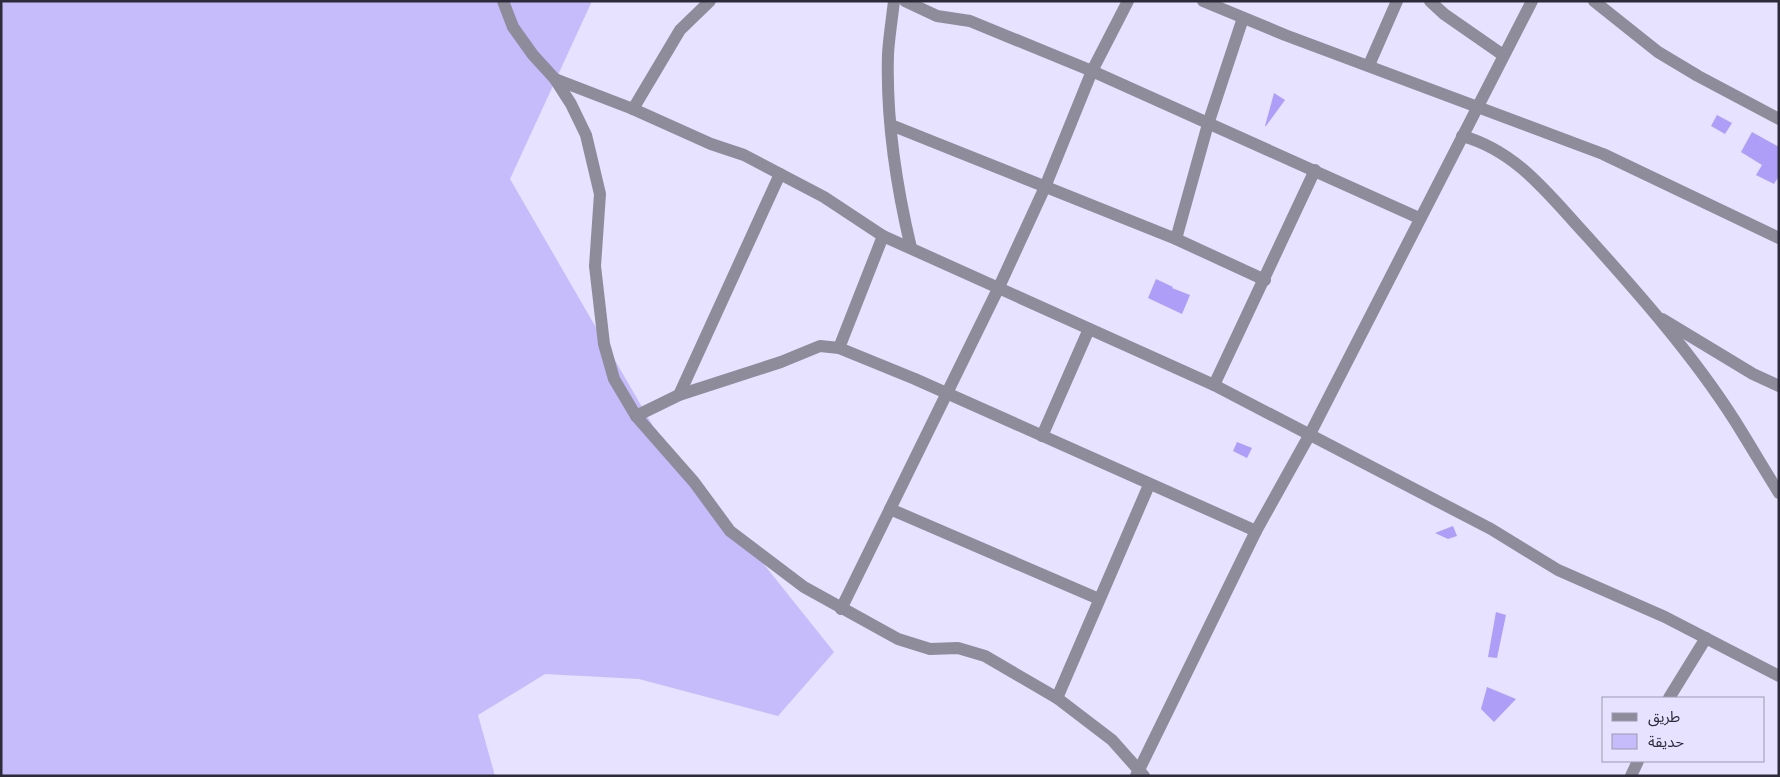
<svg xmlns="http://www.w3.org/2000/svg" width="1780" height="777" font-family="'Alegreya Sans','Noto Sans Arabic',sans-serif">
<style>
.green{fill:#c6bcfb}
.building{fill:#af9ef8}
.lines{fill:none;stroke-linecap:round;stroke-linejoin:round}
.minor{stroke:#8e8c9b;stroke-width:12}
</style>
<rect width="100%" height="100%" fill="#e6e2ff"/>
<polygon class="green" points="1,1 592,1 510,179 653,426 834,652 778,716 639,679 545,674 478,715 495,776 1,776"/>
<g class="building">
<polygon points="1274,93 1285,100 1266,126 1265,126"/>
<polygon points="1717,115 1732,123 1725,134 1711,126"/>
<polygon points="1752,132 1779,147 1779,176 1774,184 1756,175 1762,165 1741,152"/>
<polygon points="1156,279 1173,287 1172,288 1190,295 1182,314 1148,298"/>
<polygon points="1237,442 1252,448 1247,458 1233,451"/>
<polygon points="1453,526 1457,536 1448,539 1435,533"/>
<polygon points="1496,612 1506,615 1497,658 1488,657"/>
<polygon points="1487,687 1516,699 1494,722 1481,709"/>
</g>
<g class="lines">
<g class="minor">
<polyline points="503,1 513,27 533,55 555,79 571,104 586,135 600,194 595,266 604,344 614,379 636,416 694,482 730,531 804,587 898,639 930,649 958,648 985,656 1057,698 1112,740 1144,776"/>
<path d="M894,1C892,19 889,37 888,54C886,119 896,185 911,248"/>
<polyline points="905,1 937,16 970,21 1092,71 1419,218"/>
<polyline points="1203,1 1285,35 1603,154 1779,238"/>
<polyline points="1430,1 1444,14 1503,55"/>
<polyline points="1594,1 1658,52 1698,76 1779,119"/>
<polyline points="1369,65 1397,1"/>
<polyline points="555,79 633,109 711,144 744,155 824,197 883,236 1214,385 1491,529 1558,570 1665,617 1779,676"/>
<polyline points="633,109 680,30 710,1"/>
<polyline points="891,125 1176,239 1265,280"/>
<path d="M1462,136C1517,151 1549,195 1586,235C1639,294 1693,355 1735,421C1750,445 1764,469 1779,493"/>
<polyline points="1176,239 1208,124 1243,18"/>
<polyline points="1662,319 1753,374 1779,386"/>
<polyline points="839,348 883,236"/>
<polyline points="1214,385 1315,170"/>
<polyline points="679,395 780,174"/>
<polyline points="636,416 679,395 781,362 820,346 839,348 915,379 1256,531"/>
<polyline points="1042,436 1089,329"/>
<polyline points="890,509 1099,599"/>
<polyline points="841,609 999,287 1045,187 1092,71 1128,1"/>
<polyline points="1057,698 1149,485"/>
<polyline points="1669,698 1706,638"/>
<polyline points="1136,776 1256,531 1310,434 1532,1"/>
<polyline points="1631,776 1638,761"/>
</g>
</g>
<rect width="1780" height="777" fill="none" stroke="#2d2b39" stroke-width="5"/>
<rect x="1602" y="697" width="162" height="65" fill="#e6e2ff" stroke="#9c99b0"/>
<rect x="1612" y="713" width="25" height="8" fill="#8e8c9b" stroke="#9c99b0"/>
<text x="1648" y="722" font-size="15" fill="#2d2b39">طريق</text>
<rect x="1612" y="734" width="25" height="15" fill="#c6bcfb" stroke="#9c99b0"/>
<text x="1648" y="747" font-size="15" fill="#2d2b39">حديقة</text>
</svg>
